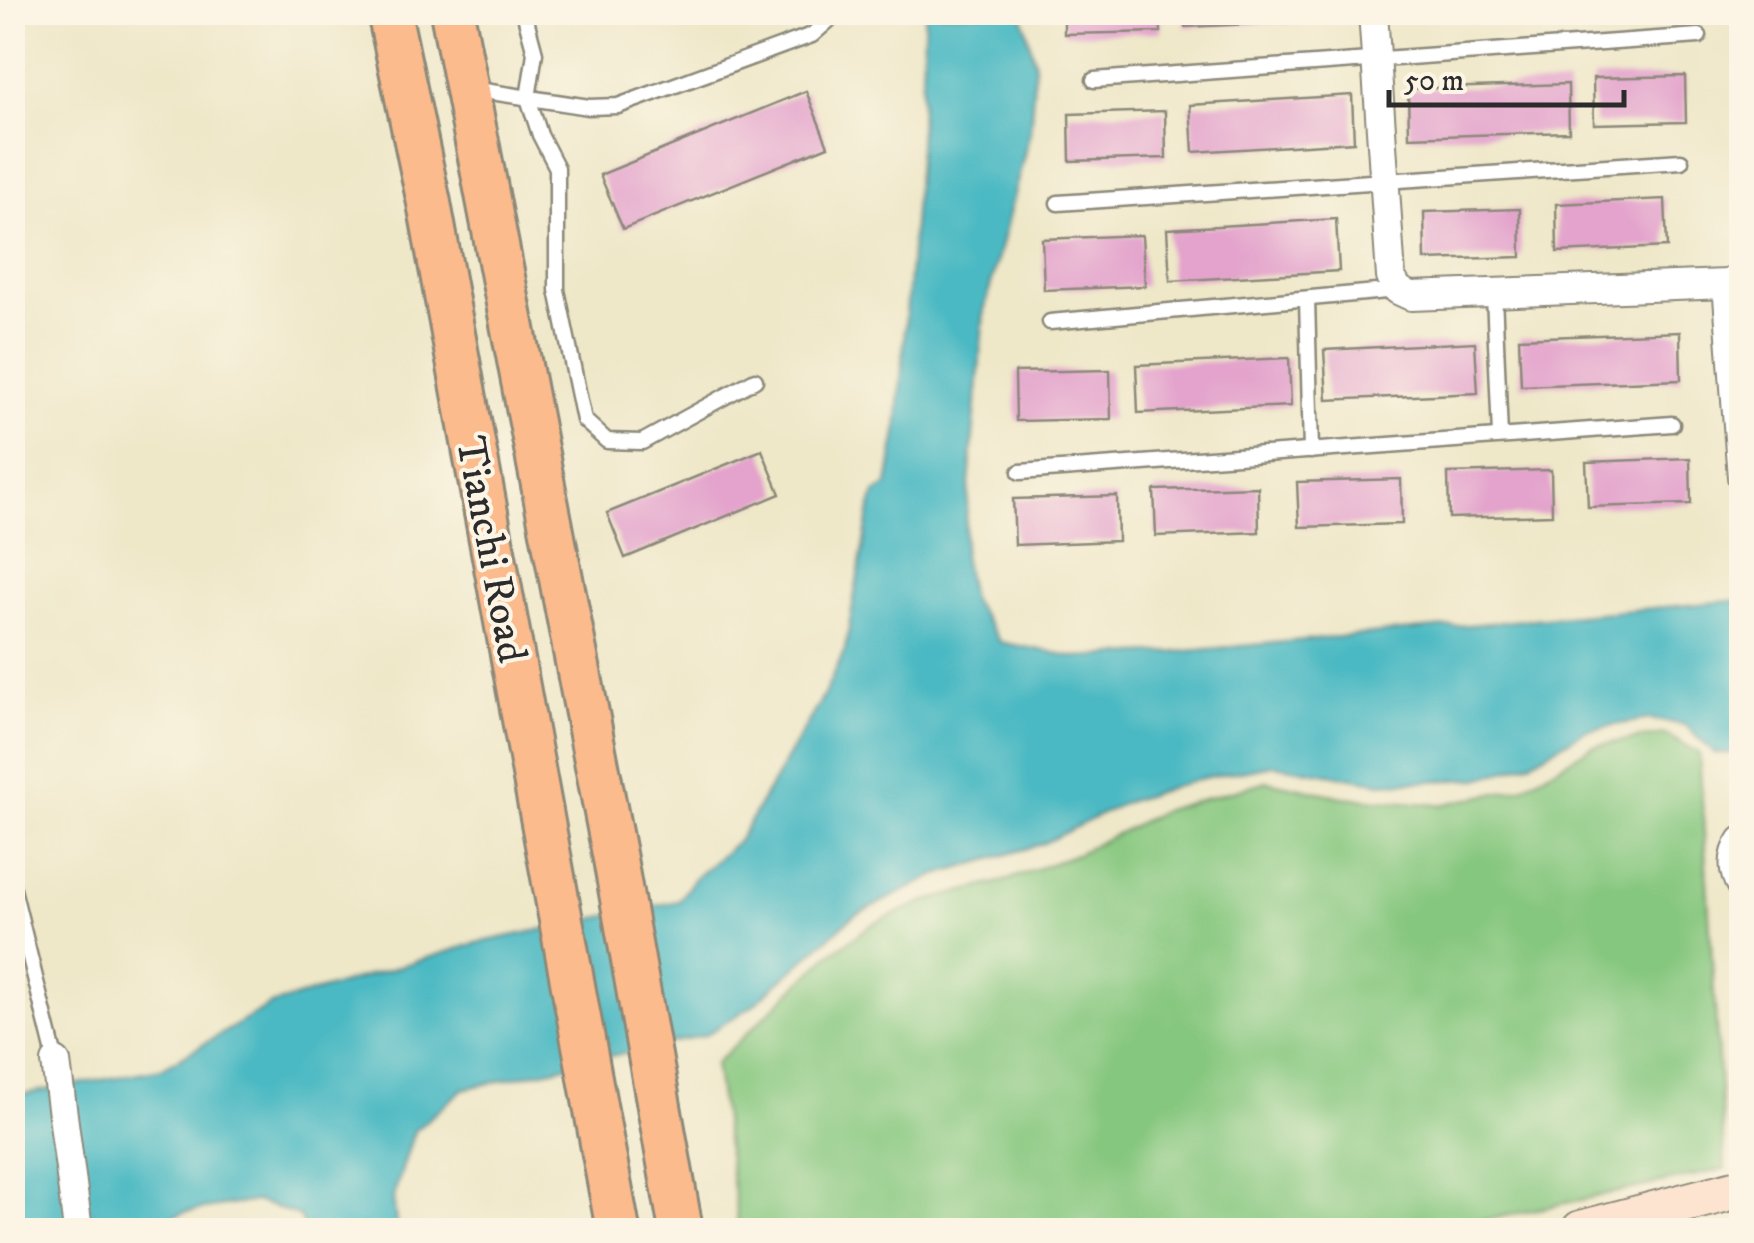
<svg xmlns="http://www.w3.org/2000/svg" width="1754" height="1243" font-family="'IM FELL DW Pica',serif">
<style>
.green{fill:#86c77f;stroke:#587955;stroke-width:2.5}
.water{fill:#4bb9c3;stroke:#3b7277;stroke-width:2.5}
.building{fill:#e3a3cc}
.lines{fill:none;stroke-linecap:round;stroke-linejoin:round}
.service-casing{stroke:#8c897a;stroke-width:19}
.minor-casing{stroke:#8c897a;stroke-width:32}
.secondary-casing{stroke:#8c897a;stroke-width:42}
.primary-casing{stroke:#8c897a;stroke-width:48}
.service{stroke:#fff;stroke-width:14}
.minor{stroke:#fff;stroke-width:28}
.secondary{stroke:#fde4d1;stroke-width:38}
.primary{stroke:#fbbb8c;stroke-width:42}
.labels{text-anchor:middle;stroke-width:8;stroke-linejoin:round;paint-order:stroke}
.street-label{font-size:42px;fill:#2b2b2b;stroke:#fcf5e5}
</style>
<rect width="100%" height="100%" fill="#fcf5e5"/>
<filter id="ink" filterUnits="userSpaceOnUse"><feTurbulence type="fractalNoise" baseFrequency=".01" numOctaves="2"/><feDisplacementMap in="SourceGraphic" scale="20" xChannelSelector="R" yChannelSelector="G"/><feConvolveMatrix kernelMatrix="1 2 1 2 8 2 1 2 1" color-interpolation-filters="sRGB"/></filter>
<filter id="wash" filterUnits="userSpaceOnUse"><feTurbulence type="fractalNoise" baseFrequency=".0048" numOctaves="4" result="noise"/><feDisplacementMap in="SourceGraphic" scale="40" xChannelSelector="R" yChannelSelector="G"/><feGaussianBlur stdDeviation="2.25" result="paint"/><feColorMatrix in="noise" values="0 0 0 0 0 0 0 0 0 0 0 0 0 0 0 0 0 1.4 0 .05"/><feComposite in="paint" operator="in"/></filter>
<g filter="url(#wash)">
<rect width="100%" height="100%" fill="#eee7c8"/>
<polygon class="green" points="1664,734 1699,753 1725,1169 1439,1230 739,1230 715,1064 830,954 873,924 923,902 1008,880 1076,854 1165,810 1267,781 1343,797 1440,805 1521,788 1593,746"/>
<polygon class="water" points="925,13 1022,13 1035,64 1030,132 984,311 963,555 971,599 1000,642 1075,657 1176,652 1741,600 1741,753 1714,753 1685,725 1649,719 1586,730 1531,762 1479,779 1382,783 1274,765 1202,778 1126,802 1042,844 937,875 852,917 752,1006 705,1035 463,1089 414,1131 393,1198 397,1230 306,1230 298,1215 256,1201 185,1212 134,1230 13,1230 13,1096 161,1069 271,1005 477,943 679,901 694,879 739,840 823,697 845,650 869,514 875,493 888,485 897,432 919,148"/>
<g id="blocks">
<g class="building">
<polygon points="1064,12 1160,12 1161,32 1064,34"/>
<polygon points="1184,12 1344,12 1345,20 1185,27"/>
<polygon points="1685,76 1686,122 1594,124 1593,78"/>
<polygon points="1568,84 1569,132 1409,137 1408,89"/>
<polygon points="806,91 828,146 623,229 600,175"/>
<polygon points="1352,95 1354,142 1193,152 1190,105"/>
<polygon points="1165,111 1166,158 1070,161 1069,114"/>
<polygon points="1665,199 1667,247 1557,252 1556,204"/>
<polygon points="1520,209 1521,257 1425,260 1424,212"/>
<polygon points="1336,219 1339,271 1170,281 1167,229"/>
<polygon points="1142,235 1145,286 1044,290 1042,239"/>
<polygon points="1680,332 1681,380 1521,386 1519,338"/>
<polygon points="1475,342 1478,393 1327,400 1324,350"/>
<polygon points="1289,358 1291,406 1138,413 1136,365"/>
<polygon points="1110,370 1111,419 1016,421 1015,372"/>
<polygon points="762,450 780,494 625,558 607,513"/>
<polygon points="1690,458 1691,504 1588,507 1586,462"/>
<polygon points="1551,470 1552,515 1449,518 1448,473"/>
<polygon points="1401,479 1402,524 1299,527 1297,482"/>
<polygon points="1258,487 1259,532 1156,536 1154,490"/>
<polygon points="1117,496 1118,541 1015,545 1013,499"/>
</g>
</g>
</g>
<g filter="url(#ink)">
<use href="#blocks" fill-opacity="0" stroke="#8c897a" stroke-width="2.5"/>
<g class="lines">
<g class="service-casing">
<g id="service">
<polyline points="524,12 535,53 528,98 540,135 557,168 557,290 584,420 607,441 642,442 755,380"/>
<polyline points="1094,80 1699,36"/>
<polyline points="471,89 589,107 618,106 812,35 838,12"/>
<polyline points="1058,203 1681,161"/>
<polyline points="1494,295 1500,436"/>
<polyline points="1307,299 1311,451"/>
<polyline points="1050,322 1398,290"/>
<polyline points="1020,472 1672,424"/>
<polyline points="12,885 56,1062"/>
</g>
</g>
<g class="minor-casing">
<g id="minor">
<polyline points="1373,12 1391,277 1398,290 1411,296 1727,284 1742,278"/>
<polyline points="1727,284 1742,477"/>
<path d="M1742,841C1732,856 1732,872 1742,887"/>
<polyline points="56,1062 78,1230"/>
</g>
</g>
<g class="secondary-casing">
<polyline id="secondary" points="1581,1230 1742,1188"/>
</g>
<g class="primary-casing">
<g id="primary">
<polyline points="389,12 429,203 618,1230"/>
<polyline points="452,12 615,859 681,1230"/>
</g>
</g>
<use href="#service" class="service"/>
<use href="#minor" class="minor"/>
<use href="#secondary" class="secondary"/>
<use href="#primary" class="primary"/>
</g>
</g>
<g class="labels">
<g class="street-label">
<text transform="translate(493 549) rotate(79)" y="15">Tianchi Road</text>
</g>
</g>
<rect width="1754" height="1243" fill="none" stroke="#fcf5e5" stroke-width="50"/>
<path d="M1389 90v15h235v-15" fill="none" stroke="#2b2b2b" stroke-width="5"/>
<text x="1404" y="90" font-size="30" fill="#2b2b2b" stroke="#fcf5e5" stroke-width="8" paint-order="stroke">50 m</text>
</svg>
